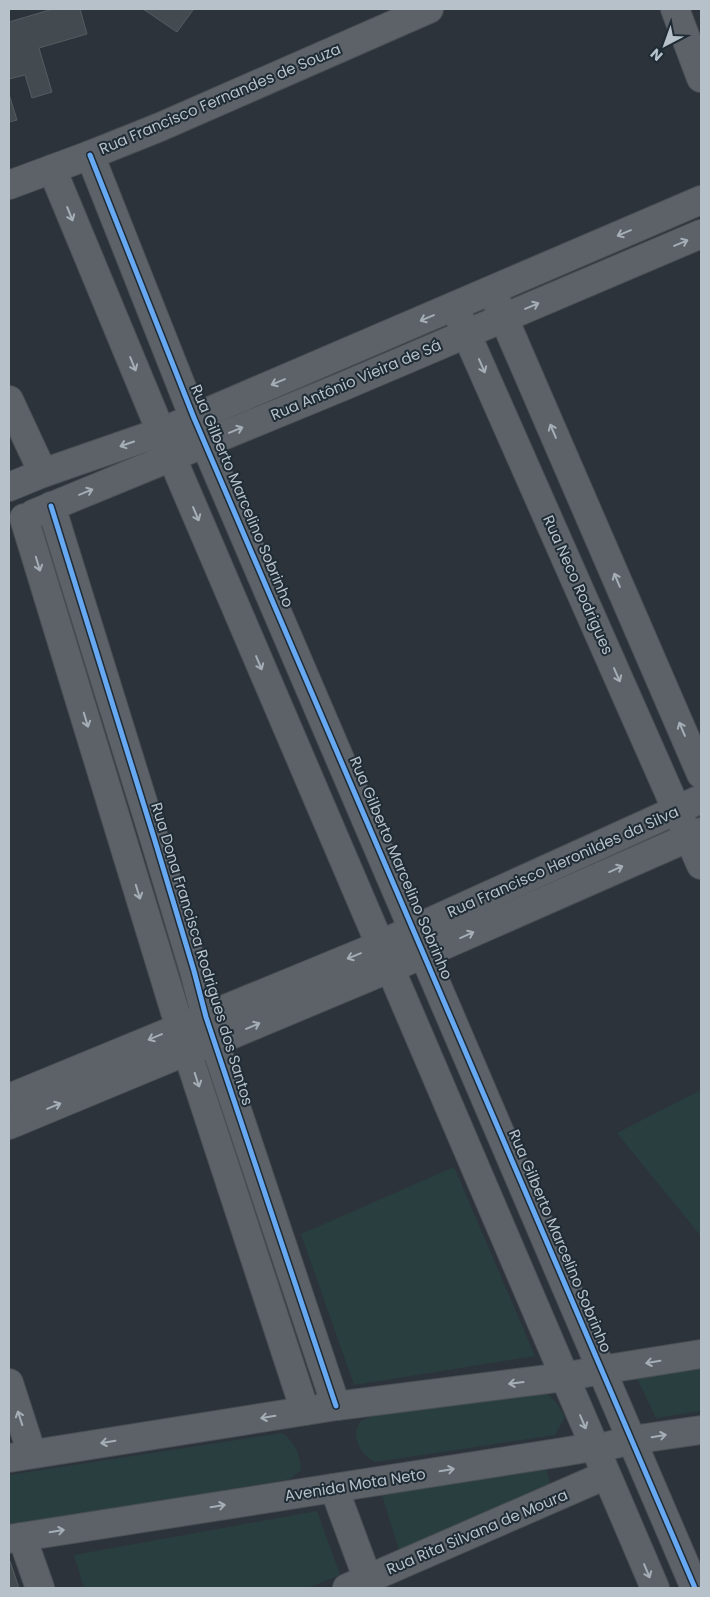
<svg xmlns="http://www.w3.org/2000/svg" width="710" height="1597" font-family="Poppins,sans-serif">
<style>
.green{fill:#293f3f}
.building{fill:#444b50;stroke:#545b61}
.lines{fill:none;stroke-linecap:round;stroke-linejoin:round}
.minor-casing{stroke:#4a4f54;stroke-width:30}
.minor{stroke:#5c6268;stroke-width:28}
.cycleway-casing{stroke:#1f2b35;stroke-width:8}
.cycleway{stroke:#66a8f1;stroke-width:5}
.oneway{stroke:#a5aeb6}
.labels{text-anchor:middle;stroke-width:4;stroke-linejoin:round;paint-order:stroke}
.street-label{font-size:15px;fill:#b7c1ca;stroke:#1f2b35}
</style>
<rect width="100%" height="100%" fill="#2c333a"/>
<g class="green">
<polygon points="701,1090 701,1236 617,1133"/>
<polygon points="454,1167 535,1356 354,1385 301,1234"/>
<polygon points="701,1366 701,1411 656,1418 636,1376"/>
<path d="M542,1390C553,1398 559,1405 565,1417L555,1435L375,1462C365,1457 355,1445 356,1432C356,1429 359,1424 361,1421L372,1416Z"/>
<path d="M282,1433C295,1442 300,1455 301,1470L290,1479L9,1526V1475Z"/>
<polygon points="546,1468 550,1484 399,1550 382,1495"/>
<polygon points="317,1511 340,1575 308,1588 84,1588 74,1555"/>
</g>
<g class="building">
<polygon points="53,9 80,9 87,34 39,48 52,92 32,98 25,75 9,79 9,22"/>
<polygon points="143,9 191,9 193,10 177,32"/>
<polygon points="9,94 17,120 9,122"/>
<polygon points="9,1561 10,1561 19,1588 9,1588"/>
</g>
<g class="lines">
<g class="minor-casing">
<g id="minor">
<polyline points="675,9 701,78"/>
<polyline points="90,155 194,418 695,1588"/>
<polyline points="52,169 161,432 655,1588"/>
<polyline points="9,185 90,155 160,127 429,9"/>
<polyline points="496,300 701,774"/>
<polyline points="459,317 701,865"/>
<polyline points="9,400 43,473"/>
<polyline points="9,487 43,473 161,432 701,200"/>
<polyline points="51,506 155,841 194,971 206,1017 336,1406"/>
<polyline points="33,514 344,386 701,234"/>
<polyline points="24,518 187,1051 305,1411"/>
<polyline points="9,1098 366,951 701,799"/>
<polyline points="9,1125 187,1051 214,1042 424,954 701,832"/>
<polyline points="9,1383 32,1454"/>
<polyline points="9,1458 336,1406 564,1377 601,1370 701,1354"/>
<polyline points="334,1488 371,1588"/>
<polyline points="22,1537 40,1588"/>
<polyline points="9,1539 563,1452 586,1448 595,1449 632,1440 701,1430"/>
<polyline points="347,1588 606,1475"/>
</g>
</g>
<use href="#minor" class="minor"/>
<g class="cycleway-casing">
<g id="cycleway">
<polyline points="90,155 194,418 695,1588"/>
<polyline points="51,506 155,841 194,971 206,1017 336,1406"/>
</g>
</g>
<use href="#cycleway" class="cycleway"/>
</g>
<defs><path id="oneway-shaft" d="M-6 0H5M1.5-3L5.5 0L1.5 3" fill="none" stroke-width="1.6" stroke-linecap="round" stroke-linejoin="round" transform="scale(1.25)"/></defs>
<g class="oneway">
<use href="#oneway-shaft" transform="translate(70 214) rotate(68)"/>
<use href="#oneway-shaft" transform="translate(624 233) rotate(157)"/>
<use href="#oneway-shaft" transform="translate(681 243) rotate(-23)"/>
<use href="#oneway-shaft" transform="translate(532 306) rotate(-23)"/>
<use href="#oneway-shaft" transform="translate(427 318) rotate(157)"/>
<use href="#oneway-shaft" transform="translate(133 364) rotate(68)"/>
<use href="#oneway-shaft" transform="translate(482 366) rotate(66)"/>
<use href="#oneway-shaft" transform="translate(278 382) rotate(157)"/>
<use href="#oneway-shaft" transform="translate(236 430) rotate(-22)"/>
<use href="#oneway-shaft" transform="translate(553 431) rotate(-113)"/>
<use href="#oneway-shaft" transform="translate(127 444) rotate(161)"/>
<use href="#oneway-shaft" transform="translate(86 492) rotate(-22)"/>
<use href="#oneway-shaft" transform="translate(196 514) rotate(67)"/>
<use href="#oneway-shaft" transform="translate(38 564) rotate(73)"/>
<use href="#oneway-shaft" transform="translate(617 580) rotate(-113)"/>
<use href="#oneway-shaft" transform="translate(259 663) rotate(67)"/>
<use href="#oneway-shaft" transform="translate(617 675) rotate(66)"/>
<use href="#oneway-shaft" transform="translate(86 720) rotate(73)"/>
<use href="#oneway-shaft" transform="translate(682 729) rotate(-113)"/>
<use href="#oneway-shaft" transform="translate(616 869) rotate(-24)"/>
<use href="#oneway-shaft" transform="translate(138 892) rotate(73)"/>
<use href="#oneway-shaft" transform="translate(467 935) rotate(-24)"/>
<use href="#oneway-shaft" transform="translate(354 956) rotate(158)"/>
<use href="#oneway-shaft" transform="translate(253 1026) rotate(-23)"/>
<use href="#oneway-shaft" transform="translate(155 1037) rotate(157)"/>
<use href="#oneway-shaft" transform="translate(197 1080) rotate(72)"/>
<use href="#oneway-shaft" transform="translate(54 1106) rotate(-22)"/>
<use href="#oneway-shaft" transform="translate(653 1362) rotate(171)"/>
<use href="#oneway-shaft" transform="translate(516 1383) rotate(173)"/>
<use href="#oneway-shaft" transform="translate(268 1417) rotate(171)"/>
<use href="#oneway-shaft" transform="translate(20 1418) rotate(-108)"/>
<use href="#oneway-shaft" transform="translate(583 1422) rotate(67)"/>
<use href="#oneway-shaft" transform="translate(659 1436) rotate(-9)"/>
<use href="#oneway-shaft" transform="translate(108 1442) rotate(171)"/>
<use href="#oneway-shaft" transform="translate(447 1470) rotate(-9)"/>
<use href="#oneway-shaft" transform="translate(218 1506) rotate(-9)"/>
<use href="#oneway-shaft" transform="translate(57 1531) rotate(-9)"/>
<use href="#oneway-shaft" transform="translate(647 1571) rotate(67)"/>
</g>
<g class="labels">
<g class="street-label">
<text transform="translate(220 99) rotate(-23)" y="5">Rua Francisco Fernandes de Souza</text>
<text transform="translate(356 380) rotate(-23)" y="5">Rua Antônio Vieira de Sá</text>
<text transform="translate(242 496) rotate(67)" y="5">Rua Gilberto Marcelino Sobrinho</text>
<text transform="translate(578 585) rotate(66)" y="5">Rua Neco Rodrigues</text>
<text transform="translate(563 862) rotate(-24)" y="5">Rua Francisco Heronildes da Silva</text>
<text transform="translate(401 868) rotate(67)" y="5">Rua Gilberto Marcelino Sobrinho</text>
<text transform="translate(202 954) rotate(73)" y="5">Rua Dona Francisca Rodrigues dos Santos</text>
<text transform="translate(560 1241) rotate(67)" y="5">Rua Gilberto Marcelino Sobrinho</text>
<text transform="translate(355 1485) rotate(-9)" y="5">Avenida Mota Neto</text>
<text transform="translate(477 1532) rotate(-23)" y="5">Rua Rita Silvana de Moura</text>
</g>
</g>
<rect width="710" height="1597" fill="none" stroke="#b7c1ca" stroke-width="20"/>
<g transform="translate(665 45) rotate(221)" stroke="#1f2b35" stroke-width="4" paint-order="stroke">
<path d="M0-4L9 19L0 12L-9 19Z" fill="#b7c1ca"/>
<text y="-8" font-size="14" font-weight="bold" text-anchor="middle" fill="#b7c1ca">N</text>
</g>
</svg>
